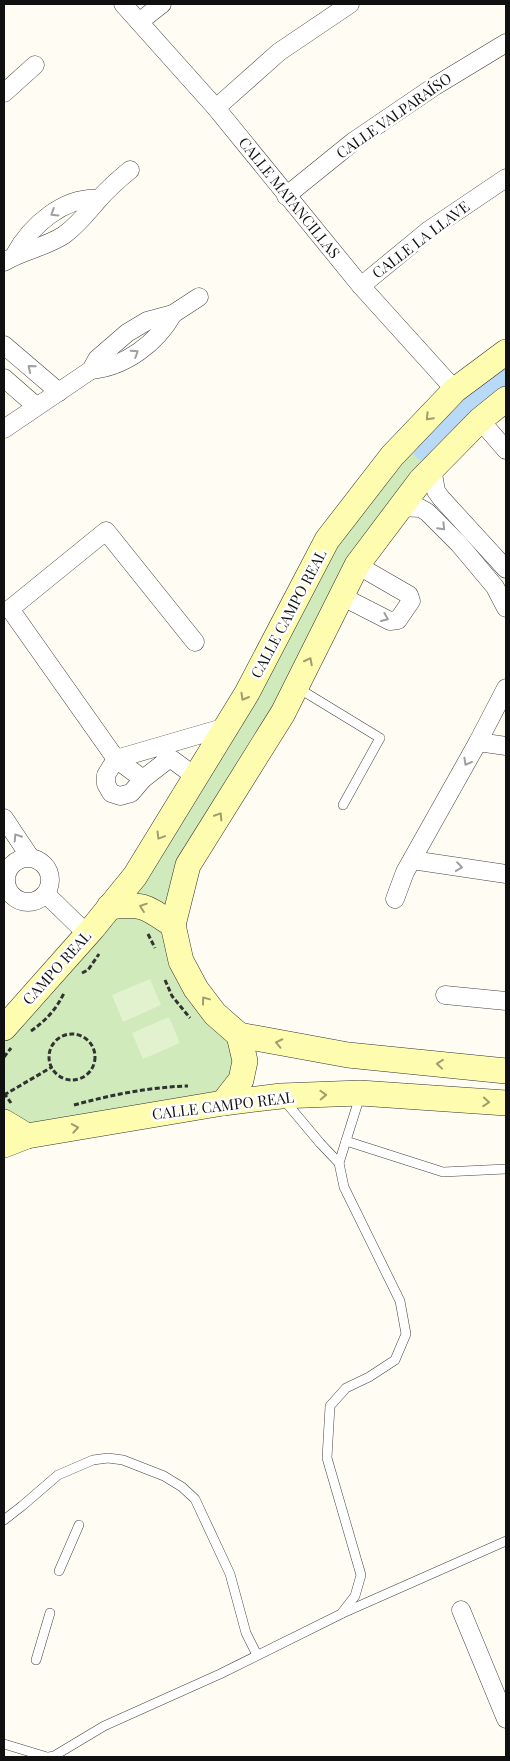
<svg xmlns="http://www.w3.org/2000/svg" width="510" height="1761" font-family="'Playfair Display',serif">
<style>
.green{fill:#d0eabc}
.pitch{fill:#e2f1ce}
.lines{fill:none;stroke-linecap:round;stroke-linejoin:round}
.canal{stroke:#b8daf6;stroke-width:19}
.lane-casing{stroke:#434343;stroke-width:10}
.street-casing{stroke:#434343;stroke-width:19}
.secondary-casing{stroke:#323232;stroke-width:26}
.path{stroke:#323232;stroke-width:3;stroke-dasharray:5 2.5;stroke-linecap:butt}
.lane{stroke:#fff;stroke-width:9}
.street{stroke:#fff;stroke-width:18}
.secondary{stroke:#fefcaf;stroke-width:25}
.oneway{stroke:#9f9f9f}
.oneway2{stroke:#9f9e6f}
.labels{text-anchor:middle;stroke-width:5;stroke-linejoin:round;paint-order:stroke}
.street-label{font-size:15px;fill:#101010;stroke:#fff}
</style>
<rect width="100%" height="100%" fill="#fffdf3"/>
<polygon class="green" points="506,352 506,399 421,480 188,865 173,924 245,1061 223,1103 4,1145 4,1028 92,929 327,540"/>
<g class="pitch">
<polygon points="150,979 161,1005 123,1022 112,995"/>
<polygon points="169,1017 180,1043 143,1059 132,1033"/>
</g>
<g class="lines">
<polyline class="canal" points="423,451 472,403 506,374"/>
<g class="lane-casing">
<g id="lane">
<polyline points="298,688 380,738 343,805"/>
<polyline points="346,1141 443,1172 506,1169"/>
<polyline points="339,1163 360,1096"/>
<polyline points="4,1520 22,1506 58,1475 93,1460 108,1458 123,1460 164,1476 182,1487 195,1499 230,1574 246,1633 257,1655"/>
<polyline points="59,1571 79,1525"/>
<polyline points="343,1613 506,1541"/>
<polyline points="36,1660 50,1613"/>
<polyline points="4,1744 47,1757"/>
<polyline points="49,1757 54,1756 104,1726 220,1674 341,1614 355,1596 361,1575 327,1458 330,1406 346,1388 369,1377 395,1360 406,1334 400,1301 344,1187 339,1163 320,1143 284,1100"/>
</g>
</g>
<g class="street-casing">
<g id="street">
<polyline points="123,4 216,108 361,286 455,390"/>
<polyline points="139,22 162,4"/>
<polyline points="4,93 35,65"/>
<polyline points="216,108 279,52 350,4"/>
<polyline points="286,196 354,141 435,86 506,43"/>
<path d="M14,256C30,226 64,196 99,199"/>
<path d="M4,262C23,250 44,248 64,235C78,225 87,213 99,199C108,189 119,179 130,170"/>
<polyline points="361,286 429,230 506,178"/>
<polyline points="4,345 59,392"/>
<path d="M91,370C125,367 157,343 173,314"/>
<polyline points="4,378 36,406"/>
<polyline points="480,420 506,450"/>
<polyline points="4,429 91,370 97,359 127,333 147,321 173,314 199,297"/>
<polyline points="432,468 436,491 441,498 506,569"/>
<polyline points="400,507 420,508 427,512 459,544 495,587 506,608"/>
<polyline points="341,596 390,621 398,620 411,601 409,595 357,565"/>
<polyline points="478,742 506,746"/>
<polyline points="196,777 170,758 143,779 131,793 120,796 111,793 106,784 106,775 116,759 226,727"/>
<polyline points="143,779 116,759 10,609 106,531 195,642"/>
<polyline points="4,818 30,857"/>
<circle cx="28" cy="880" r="22"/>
<polyline points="412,860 506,874"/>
<polyline points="46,894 87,934"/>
<polyline points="395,899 405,872 478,742 506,688"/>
<polyline points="445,995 506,1001"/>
<polyline points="461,1610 506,1719"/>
</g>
</g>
<g class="secondary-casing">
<g id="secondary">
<path d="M109,907C144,903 145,906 173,925L181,961L196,989L215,1014L239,1035L245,1061L241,1080L223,1103"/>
<polyline points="173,925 188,865 283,713 357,565 421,480 480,420 506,399"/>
<polyline points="4,1028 92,929 135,876 247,693 327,540 392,456 455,390 506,352"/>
<polyline points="239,1035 348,1055 506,1071"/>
<polyline points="4,1122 27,1136"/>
<polyline points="4,1145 27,1136 223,1103 281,1096 360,1093 506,1103"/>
</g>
</g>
<g class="path">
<polyline points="148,934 155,948"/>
<polyline points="82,973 88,970 99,954"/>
<polyline points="165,980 172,996 190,1018"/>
<path d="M31,1031C45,1021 56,1010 64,993"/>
<circle cx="72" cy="1057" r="23"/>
<polyline points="4,1057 11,1048"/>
<polyline points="4,1093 11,1103"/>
<polyline points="4,1095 52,1067"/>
<path d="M74,1105C111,1095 149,1087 188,1086"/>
</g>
<use href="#lane" class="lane"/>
<use href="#street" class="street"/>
<use href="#secondary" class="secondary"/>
</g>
<defs><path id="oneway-chevron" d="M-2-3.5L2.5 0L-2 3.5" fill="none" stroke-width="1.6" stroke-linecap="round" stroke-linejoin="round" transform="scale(1.25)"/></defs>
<g class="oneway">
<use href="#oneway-chevron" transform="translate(54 213) rotate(148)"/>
<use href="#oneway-chevron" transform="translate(135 353) rotate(-33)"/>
<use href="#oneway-chevron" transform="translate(31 368) rotate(-140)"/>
<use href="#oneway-chevron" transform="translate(442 527) rotate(46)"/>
<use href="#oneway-chevron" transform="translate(385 618) rotate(23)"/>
<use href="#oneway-chevron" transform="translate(467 762) rotate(119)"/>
<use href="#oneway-chevron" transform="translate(17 837) rotate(-123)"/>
<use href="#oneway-chevron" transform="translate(459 867) rotate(8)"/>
</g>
<g class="oneway2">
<use href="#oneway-chevron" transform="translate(429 417) rotate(134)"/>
<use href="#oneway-chevron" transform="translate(309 661) rotate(-63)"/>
<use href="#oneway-chevron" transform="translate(244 697) rotate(120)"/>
<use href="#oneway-chevron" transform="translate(219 816) rotate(-58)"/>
<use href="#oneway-chevron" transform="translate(160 836) rotate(121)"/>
<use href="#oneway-chevron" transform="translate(143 907) rotate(-161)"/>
<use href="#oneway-chevron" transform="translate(205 1000) rotate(-127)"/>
<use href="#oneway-chevron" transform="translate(279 1043) rotate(-168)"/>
<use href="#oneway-chevron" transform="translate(440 1064) rotate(-174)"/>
<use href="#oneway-chevron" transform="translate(323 1095) rotate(-2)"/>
<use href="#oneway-chevron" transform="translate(486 1102) rotate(4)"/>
<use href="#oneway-chevron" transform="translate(75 1128) rotate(-10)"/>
</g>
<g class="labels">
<g class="street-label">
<text transform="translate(394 116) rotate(-35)" y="5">CALLE VALPARAÍSO</text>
<text transform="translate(289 198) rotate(51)" y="5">CALLE MATANCILLAS</text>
<text transform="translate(421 240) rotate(-37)" y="5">CALLE LA LLAVE</text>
<text transform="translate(289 614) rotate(-62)" y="5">CALLE CAMPO REAL</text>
<text transform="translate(57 968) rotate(-48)" y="5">CAMPO REAL</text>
<text transform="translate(223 1106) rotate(-7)" y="5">CALLE CAMPO REAL</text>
</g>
</g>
<rect width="510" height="1761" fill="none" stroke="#101010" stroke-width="10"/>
</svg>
